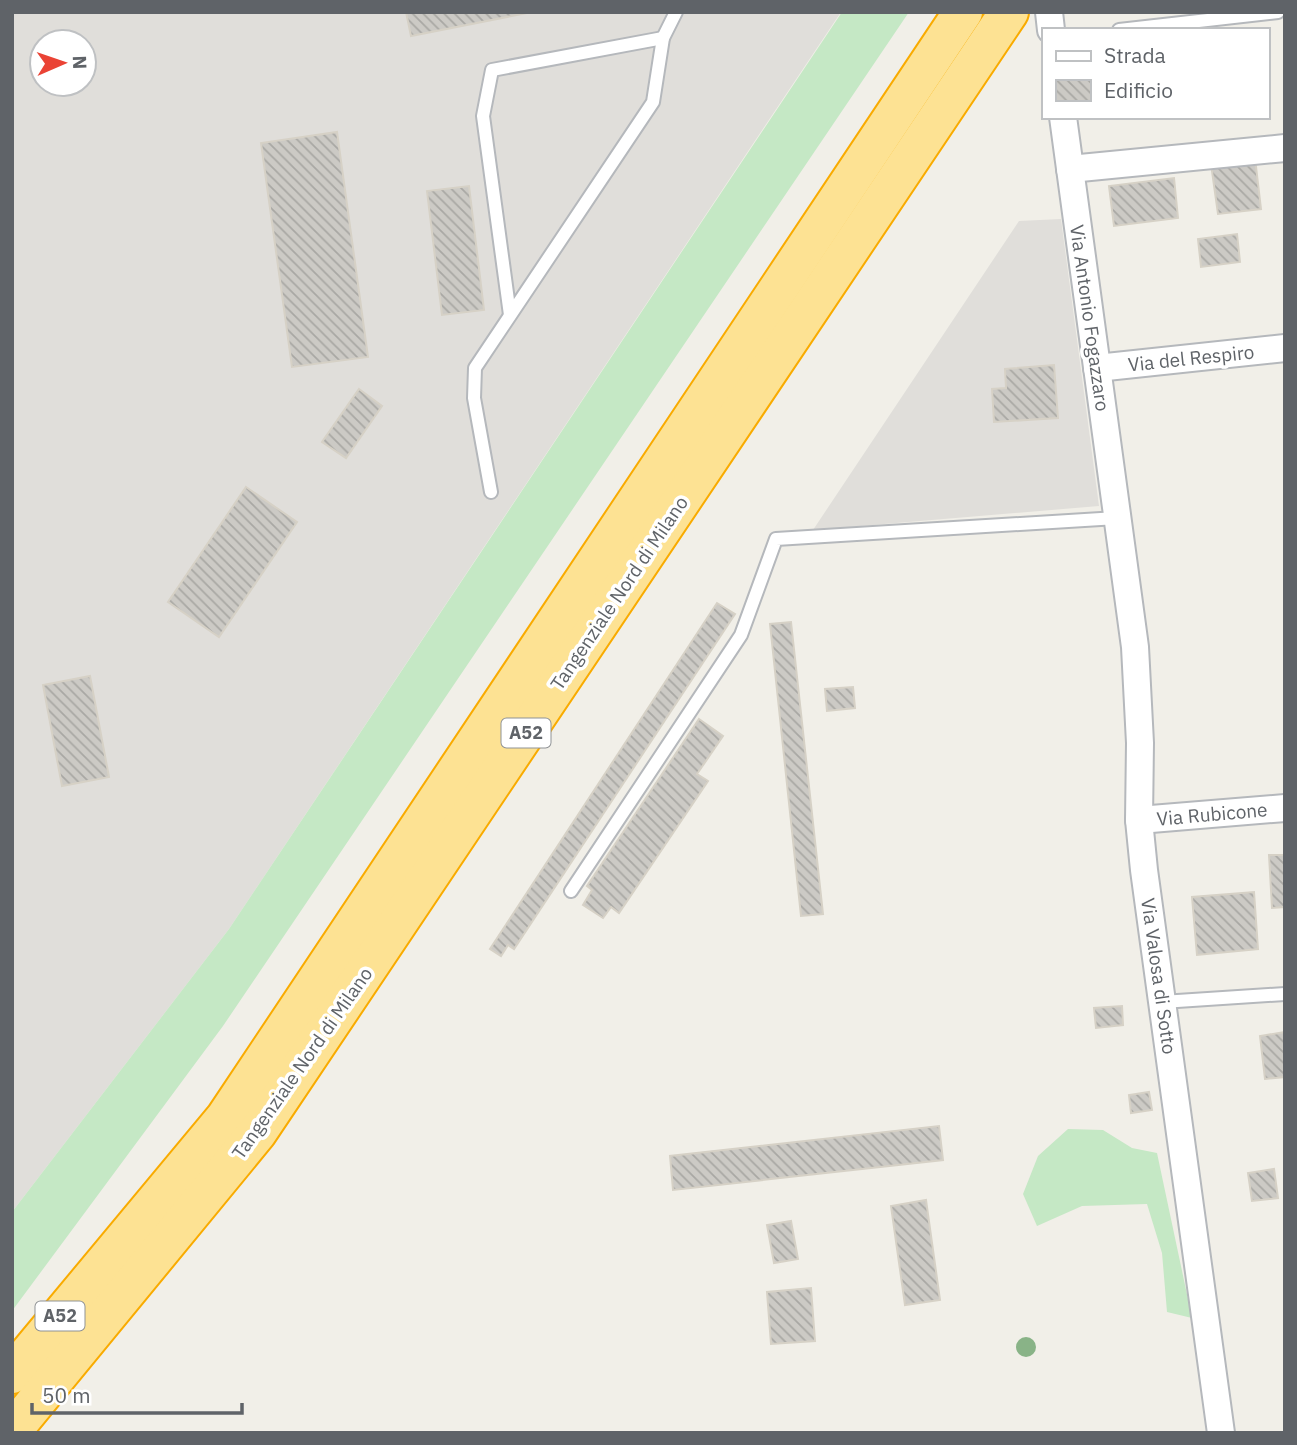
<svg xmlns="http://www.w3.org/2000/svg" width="1297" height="1445" font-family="'IBM Plex Sans',sans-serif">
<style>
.industrial{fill:#e0deda;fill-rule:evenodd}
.grass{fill:#c5e8c5}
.building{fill:url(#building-back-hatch);stroke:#d6d1c6;stroke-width:2}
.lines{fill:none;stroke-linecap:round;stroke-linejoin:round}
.lane-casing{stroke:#b5b8bc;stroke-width:16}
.street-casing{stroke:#b5b8bc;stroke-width:30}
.highway-casing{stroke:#f9ab00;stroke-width:42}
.lane{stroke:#fff;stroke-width:12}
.street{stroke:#fff;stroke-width:26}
.highway{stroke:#fde293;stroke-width:38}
.tree{fill:#89b387}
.labels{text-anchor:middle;stroke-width:7;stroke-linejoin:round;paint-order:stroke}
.shield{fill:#fff;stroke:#8f9295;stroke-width:2}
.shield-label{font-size:18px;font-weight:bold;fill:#5f6368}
.street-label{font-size:19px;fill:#5f6368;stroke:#fff}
</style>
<defs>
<pattern id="building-back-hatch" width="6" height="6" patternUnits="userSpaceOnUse" patternTransform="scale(1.75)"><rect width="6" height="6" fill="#cccac5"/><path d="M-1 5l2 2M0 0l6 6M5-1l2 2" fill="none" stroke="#a9a8a4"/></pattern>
</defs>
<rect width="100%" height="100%" fill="#f1efe8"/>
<g class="industrial">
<path d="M12,12H841L229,929L12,1212ZM42,42H84V84H42Z"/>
<polygon points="1061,219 1099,506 813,530 1019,221"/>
</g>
<g class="grass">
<polygon points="842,12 909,12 223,1026 12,1311 12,1212 229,929"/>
<polygon points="1068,1129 1103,1130 1132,1148 1157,1153 1192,1318 1167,1312 1162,1253 1147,1204 1082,1206 1037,1226 1023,1194 1038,1156"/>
</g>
<g class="building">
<polygon points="406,12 532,12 411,36"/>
<polygon points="337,132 368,357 292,367 261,143"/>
<polygon points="1255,158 1261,209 1218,214 1211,164"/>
<polygon points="1174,178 1178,218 1114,226 1109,186"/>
<polygon points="469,186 484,310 442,315 427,191"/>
<polygon points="1237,234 1240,262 1201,267 1198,239"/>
<polygon points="1054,365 1058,418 994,422 992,389 1006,388 1005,369"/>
<polygon points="359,389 382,406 346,458 322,442"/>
<polygon points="246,487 297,522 219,637 168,602"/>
<polygon points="717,603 735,614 514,949 508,945 501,956 490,949"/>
<polygon points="791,622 823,914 801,916 770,624"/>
<polygon points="90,676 109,777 62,786 43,685"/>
<polygon points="853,687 855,708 827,711 825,689"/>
<polygon points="699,719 723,736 697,774 708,781 619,913 611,907 603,918 583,905 592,890 587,886"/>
<polygon points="1269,855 1285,855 1285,907 1272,908"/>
<polygon points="1254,892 1258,949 1197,955 1192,897"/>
<polygon points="1122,1006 1123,1025 1096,1028 1094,1008"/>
<polygon points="1285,1032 1285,1077 1265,1079 1260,1036"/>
<polygon points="1149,1092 1152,1110 1131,1113 1129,1095"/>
<polygon points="939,1126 943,1160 673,1190 670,1156"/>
<polygon points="1274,1169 1278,1198 1252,1201 1248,1173"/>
<polygon points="926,1200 940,1300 905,1305 891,1206"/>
<polygon points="791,1221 798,1259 774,1263 767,1225"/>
<polygon points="811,1288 815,1341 771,1344 767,1292"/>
</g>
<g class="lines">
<g class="lane-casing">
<g id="lane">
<polyline points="1119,30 1278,12"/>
<polyline points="510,315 483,116 492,70 663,38"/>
<polyline points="491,492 474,398 475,368 653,102 663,38 676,12"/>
<polyline points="571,891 741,635 776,539 1117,518"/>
<polyline points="1162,1002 1285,994"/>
</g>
</g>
<g class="street-casing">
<g id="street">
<polyline points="1049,12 1051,30"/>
<polyline points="1063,117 1135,647 1140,743 1139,820 1144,870 1221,1433"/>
<polyline points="1070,169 1285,148"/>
<polyline points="1097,368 1285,348"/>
<polyline points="1139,820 1285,808"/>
</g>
</g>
<g class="highway-casing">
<g id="highway">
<polyline points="12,1374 225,1118 963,12"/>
<polyline points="12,1431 257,1133 1009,12"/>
</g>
</g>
<use href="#lane" class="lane"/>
<use href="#street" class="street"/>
<use href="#highway" class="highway"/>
</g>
<circle class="tree" cx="1026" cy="1347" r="10"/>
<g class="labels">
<g class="shield">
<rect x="501.5" y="718.5" width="49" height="29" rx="5"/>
<rect x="35.5" y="1301.5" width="49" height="29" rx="5"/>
</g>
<g class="shield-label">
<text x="526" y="739">A52</text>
<text x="60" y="1322">A52</text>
</g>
<g class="street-label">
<text transform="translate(1090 318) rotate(82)" y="7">Via Antonio Fogazzaro</text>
<text transform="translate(1191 358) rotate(-6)" y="7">Via del Respiro</text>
<text transform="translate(619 593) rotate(-56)" y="7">Tangenziale Nord di Milano</text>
<text transform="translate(1212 814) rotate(-5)" y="7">Via Rubicone</text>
<text transform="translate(1159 976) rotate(82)" y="7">Via Valosa di Sotto</text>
<text transform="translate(302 1063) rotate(-55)" y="7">Tangenziale Nord di Milano</text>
</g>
</g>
<rect width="1297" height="1445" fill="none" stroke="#5f6368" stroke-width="28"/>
<rect x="1042" y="28" width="228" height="91" fill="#ffffff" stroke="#bfc1c3" stroke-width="2"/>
<rect x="1056" y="51" width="35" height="10" fill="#ffffff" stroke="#bfc1c3" stroke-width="2"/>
<text x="1104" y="63" font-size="21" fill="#5f6368">Strada</text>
<rect x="1056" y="80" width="35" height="21" fill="url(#building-back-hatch)" stroke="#bfc1c3" stroke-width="2"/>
<text x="1104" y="98" font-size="21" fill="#5f6368">Edificio</text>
<g transform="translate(63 63) rotate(88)"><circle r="33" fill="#ffffff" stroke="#bfc1c3" stroke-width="2"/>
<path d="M0-5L12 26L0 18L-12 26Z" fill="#ea4335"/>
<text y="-10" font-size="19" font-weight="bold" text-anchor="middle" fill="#5f6368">N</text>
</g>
<path d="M32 1403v10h210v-10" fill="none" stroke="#5f6368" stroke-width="3.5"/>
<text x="42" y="1403" font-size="21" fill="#5f6368" stroke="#ffffff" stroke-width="5" paint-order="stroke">50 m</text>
</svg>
